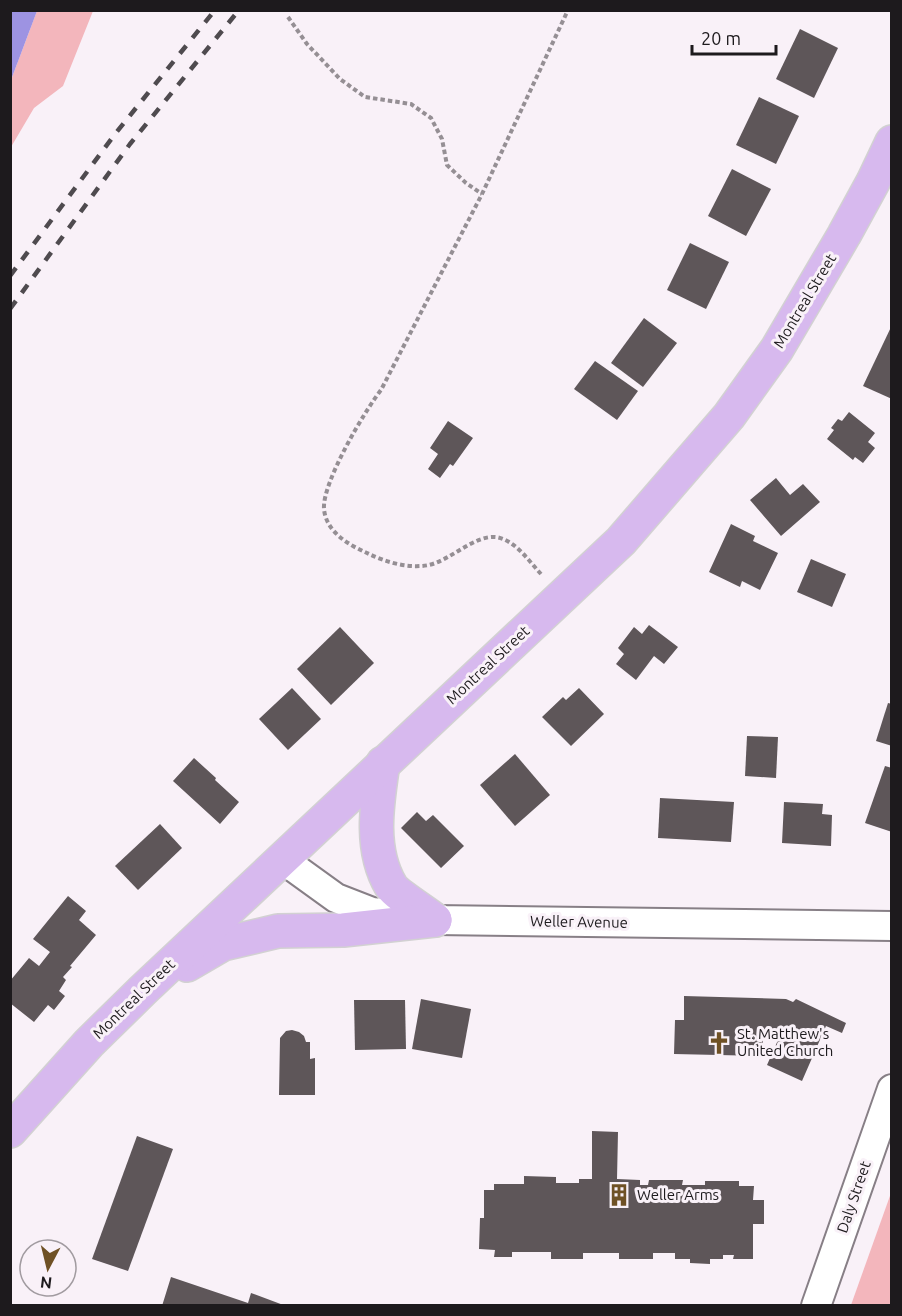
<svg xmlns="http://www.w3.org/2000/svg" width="902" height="1316" font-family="Ubuntu,sans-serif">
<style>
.green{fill:#f3b6bc}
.water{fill:#9d93e2}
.building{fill:#5e5659}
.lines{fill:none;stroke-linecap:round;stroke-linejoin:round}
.minor-casing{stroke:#877f86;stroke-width:32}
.major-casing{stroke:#d2d1d2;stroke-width:36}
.path{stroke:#958f94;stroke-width:4;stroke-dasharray:4.5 3;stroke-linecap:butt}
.minor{stroke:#fff;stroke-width:28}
.major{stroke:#d7b9ee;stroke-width:33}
.rail{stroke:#4f4b4f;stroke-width:4.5;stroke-dasharray:10 10;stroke-linecap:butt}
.labels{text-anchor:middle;stroke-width:6;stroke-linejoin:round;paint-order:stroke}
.street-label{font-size:15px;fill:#1d1a1d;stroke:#f9f1f8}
.poi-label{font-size:15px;fill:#1d1a1d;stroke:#f9f1f8;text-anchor:start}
</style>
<rect width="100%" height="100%" fill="#f9f1f8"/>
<g class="green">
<polygon points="37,11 93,11 63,86 34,108 11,147 11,80"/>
<polygon points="891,1193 891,1305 851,1305"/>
</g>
<polygon class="water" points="11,10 37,11 11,80 10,11"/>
<g class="building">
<polygon points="800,29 838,48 814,98 776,79"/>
<polygon points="759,97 799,116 776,164 736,145"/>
<polygon points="732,169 771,189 746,236 708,216"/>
<polygon points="690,243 729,262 706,309 667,290"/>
<polygon points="644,318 677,343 643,387 611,363"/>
<polygon points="892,325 892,399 863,386"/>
<polygon points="595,361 638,391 617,420 574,389"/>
<polygon points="849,412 875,433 868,442 875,448 863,463 855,457 853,460 827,439 834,430 831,428 838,419 842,421"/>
<polygon points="448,421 473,438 453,466 450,464 440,478 428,469 438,454 430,448"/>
<polygon points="776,478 790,495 803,484 820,502 781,536 750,500"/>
<polygon points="731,524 755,536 753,541 778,553 760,590 742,581 740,587 709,572"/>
<polygon points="811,559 846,574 832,607 797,592"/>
<polygon points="649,625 678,647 664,664 654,656 636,680 616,664 624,654 618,648 634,627 642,634"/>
<polygon points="340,627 374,663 331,705 297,669"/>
<polygon points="292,688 321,719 288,750 259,719"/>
<polygon points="579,688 604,714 571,746 542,717 563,697 566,700"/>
<polygon points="888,703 892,704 892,746 876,741"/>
<polygon points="747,736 778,737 776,778 745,776"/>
<polygon points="515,754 550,795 515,826 480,785"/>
<polygon points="194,758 216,778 215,780 239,802 220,824 173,781"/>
<polygon points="885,766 892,768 892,832 865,823"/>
<polygon points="660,798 734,802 731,842 658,838"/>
<polygon points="784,802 823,804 822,814 832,815 831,846 782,843"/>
<polygon points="417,812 426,821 433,815 464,846 441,868 401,828"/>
<polygon points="160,824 182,848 138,890 115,866"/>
<polygon points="68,896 86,911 79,920 96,935 70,966 72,967 63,977 66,980 59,991 65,996 54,1010 48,1005 34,1022 10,1003 10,981 29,958 39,966 50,952 33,939"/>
<polygon points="684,996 786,999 793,1002 796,999 846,1023 842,1033 826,1026 802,1081 767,1065 782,1031 763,1030 763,1056 674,1054 675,1020 684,1020"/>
<polygon points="421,999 471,1009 462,1058 412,1049"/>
<polygon points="354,1000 405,1000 406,1049 355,1050"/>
<polygon points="292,1030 299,1032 304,1036 306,1042 310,1042 310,1059 315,1058 315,1095 279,1095 280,1038 286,1031"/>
<polygon points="592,1131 618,1132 617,1179 640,1180 640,1185 648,1185 649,1180 683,1180 682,1185 705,1185 705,1181 739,1181 739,1186 754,1186 753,1200 764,1200 764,1224 753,1224 753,1259 733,1259 734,1255 723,1255 723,1259 710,1259 710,1264 690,1263 690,1259 675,1259 675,1253 653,1253 653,1259 619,1259 619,1253 583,1253 583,1259 551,1259 551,1252 512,1252 512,1257 494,1257 495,1250 479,1249 480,1218 484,1218 484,1190 494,1190 494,1184 524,1184 524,1176 556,1177 556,1183 579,1183 579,1179 592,1179"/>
<polygon points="137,1136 173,1149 128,1271 92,1259"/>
<polygon points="171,1277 248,1303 251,1293 286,1306 162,1306"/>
</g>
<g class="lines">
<g class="minor-casing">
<g id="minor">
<polyline points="282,859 336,898 372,912 435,920 892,926"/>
<polyline points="816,1306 892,1089"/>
</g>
</g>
<g class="major-casing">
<g id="major">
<path d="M383,763C377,803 369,849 391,886C396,894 425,912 435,920"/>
<polyline points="187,965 223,944 278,931 343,930 435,920"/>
<polyline points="10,1131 89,1043 143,990 621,541 729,416 777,349 844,235 873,182 892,142"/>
</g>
</g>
<g class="path">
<polyline points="288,17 307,44 340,79 365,97 411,104 431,118 442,139 447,165 466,183 482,194"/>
<path d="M541,574C528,560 515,540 496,537C474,535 451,560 429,565C408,569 385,562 367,553C349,545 326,532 324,509C322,483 364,412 381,390L482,194L568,10"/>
</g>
<use href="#minor" class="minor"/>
<use href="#major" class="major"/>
<g class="rail">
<polyline points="10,276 115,134 215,10"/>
<polyline points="10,309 130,144 239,10"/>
</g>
</g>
<defs>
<g id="church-bare" transform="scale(1.8)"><path d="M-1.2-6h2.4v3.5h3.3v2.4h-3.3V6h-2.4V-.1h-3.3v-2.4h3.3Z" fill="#6f5125" stroke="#f9f1f8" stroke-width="2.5" paint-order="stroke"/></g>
<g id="building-bare" transform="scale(1.8)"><path d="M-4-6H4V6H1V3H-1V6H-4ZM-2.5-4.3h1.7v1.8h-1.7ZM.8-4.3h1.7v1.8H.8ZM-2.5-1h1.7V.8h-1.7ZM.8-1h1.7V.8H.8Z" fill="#6f5125" stroke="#f9f1f8" stroke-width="2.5" paint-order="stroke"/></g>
</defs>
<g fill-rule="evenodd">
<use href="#church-bare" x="719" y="1043"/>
<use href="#building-bare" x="619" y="1195"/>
</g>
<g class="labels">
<g class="street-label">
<text transform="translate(805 301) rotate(-59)" y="5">Montreal Street</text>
<text transform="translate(488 665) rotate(-43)" y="5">Montreal Street</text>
<text transform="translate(579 922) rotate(1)" y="5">Weller Avenue</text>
<text transform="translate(134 999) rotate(-44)" y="5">Montreal Street</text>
<text transform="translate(854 1197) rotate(-71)" y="5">Daly Street</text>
</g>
<g class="poi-label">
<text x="737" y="1039">St. Matthew's<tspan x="737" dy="17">United Church</tspan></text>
<text x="637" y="1200">Weller Arms</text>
</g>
</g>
<rect width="902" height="1316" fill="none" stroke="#1d1a1d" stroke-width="24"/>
<g transform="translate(48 1268) rotate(187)"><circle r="28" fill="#f9f1f8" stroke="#a19ba0" stroke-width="1.5"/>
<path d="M0-4.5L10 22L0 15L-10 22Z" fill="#6f5125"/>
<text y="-9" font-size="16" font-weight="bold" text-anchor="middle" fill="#1d1a1d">N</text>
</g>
<path d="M692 45v9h84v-9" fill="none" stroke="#1d1a1d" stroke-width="3"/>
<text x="701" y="45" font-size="18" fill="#1d1a1d" stroke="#f9f1f8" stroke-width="4.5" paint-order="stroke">20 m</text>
</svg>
